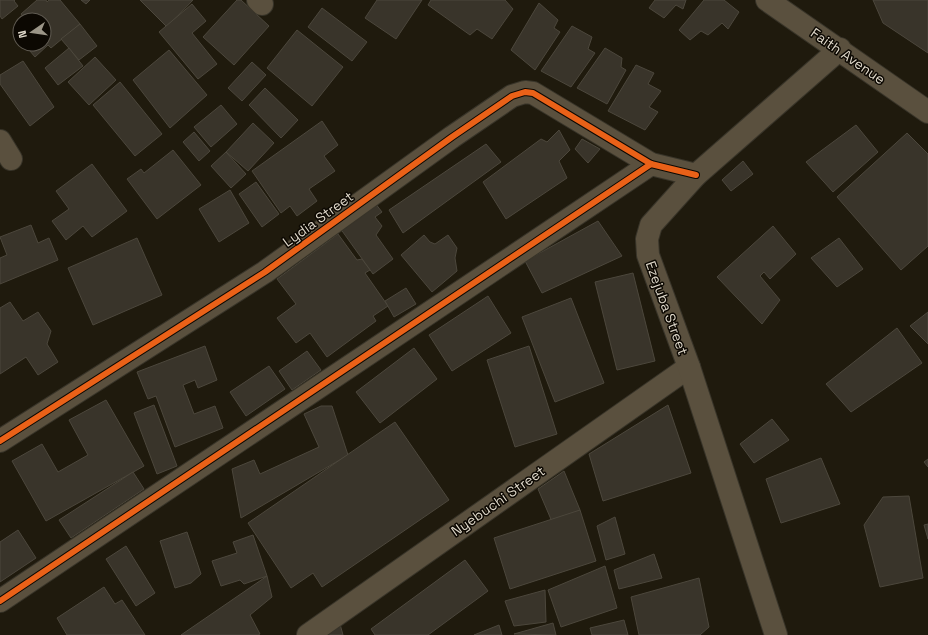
<svg xmlns="http://www.w3.org/2000/svg" width="928" height="635" font-family="'Space Grotesk',sans-serif">
<style>
.building{fill:#39342a;stroke:#4c473c}
.lines{fill:none;stroke-linecap:round;stroke-linejoin:round}
.minor-casing{stroke:#383429;stroke-width:24}
.minor{stroke:#5a503e;stroke-width:22}
.cycleway-casing{stroke:#0c0802;stroke-width:8}
.cycleway{stroke:#ea6118;stroke-width:6}
.labels{text-anchor:middle;stroke-width:3;stroke-linejoin:round;paint-order:stroke}
.street-label{font-size:14px;fill:#ded7c9;stroke:#0c0802}
</style>
<rect width="100%" height="100%" fill="#1f1a0d"/>
<g class="building">
<polygon points="0,0 15,0 14,1 18,6 2,19 0,16"/>
<polygon points="37,0 46,0 47,2 49,0 60,0 80,24 51,48 48,45 35,57 24,44 44,44 44,20 26,20 21,14"/>
<polygon points="81,0 90,0 86,4"/>
<polygon points="140,0 193,0 167,27"/>
<polygon points="237,0 241,0 269,26 234,65 203,37"/>
<polygon points="377,0 422,0 396,39 365,18"/>
<polygon points="431,0 505,0 513,9 492,39 477,29 470,35 428,5"/>
<polygon points="655,0 686,0 683,9 676,5 664,18 649,8"/>
<polygon points="704,0 724,0 739,12 728,29 722,23 708,35 701,31 690,40 679,30"/>
<polygon points="873,0 928,0 928,53 883,23"/>
<polygon points="539,3 558,20 554,28 560,32 535,70 511,50"/>
<polygon points="192,4 206,21 192,33 217,64 198,79 159,32"/>
<polygon points="322,8 367,42 352,61 308,27"/>
<polygon points="80,24 97,46 79,60 61,39"/>
<polygon points="20,25 20,40 13,32"/>
<polygon points="572,26 592,37 588,49 595,53 571,87 541,71"/>
<polygon points="297,30 343,67 312,106 267,68"/>
<polygon points="69,48 83,66 58,85 45,68"/>
<polygon points="605,48 622,58 621,67 626,70 607,104 577,88"/>
<polygon points="169,50 207,95 170,128 133,80"/>
<polygon points="95,57 116,80 89,105 68,82"/>
<polygon points="23,61 54,107 30,126 0,84 0,75"/>
<polygon points="252,62 266,75 242,101 228,88"/>
<polygon points="636,65 654,73 648,84 661,91 649,107 658,112 645,130 608,111"/>
<polygon points="120,82 162,134 135,156 93,105"/>
<polygon points="265,88 298,120 281,138 249,105"/>
<polygon points="221,105 237,124 211,147 194,127"/>
<polygon points="322,121 338,145 324,156 335,171 309,189 317,201 297,216 290,206 281,213 252,171"/>
<polygon points="253,123 274,143 248,171 226,152"/>
<polygon points="856,125 878,152 833,192 806,162"/>
<polygon points="559,130 570,150 559,161 567,178 506,219 483,182 541,139 547,142"/>
<polygon points="194,132 210,151 199,161 183,142"/>
<polygon points="907,133 928,154 928,246 901,270 837,197"/>
<polygon points="582,139 600,149 588,163 575,149"/>
<polygon points="486,144 501,162 403,233 389,210"/>
<polygon points="173,150 201,185 157,219 127,179 141,169 144,173"/>
<polygon points="226,152 246,174 231,188 211,166"/>
<polygon points="743,161 753,174 731,191 722,180"/>
<polygon points="92,164 127,211 92,237 83,226 66,240 52,221 69,209 56,191"/>
<polygon points="256,182 279,214 262,227 239,194"/>
<polygon points="230,190 249,223 219,242 199,209"/>
<polygon points="375,203 382,212 375,217 382,226 376,235 393,259 373,274 340,228"/>
<polygon points="598,221 622,256 542,293 525,261"/>
<polygon points="31,225 38,243 49,238 58,260 0,284 0,258 7,255 0,237"/>
<polygon points="773,226 796,254 770,279 764,272 760,276 780,300 762,324 717,277"/>
<polygon points="338,234 357,260 362,259 370,270 365,273 388,306 373,316 376,321 327,357 310,333 296,343 277,318 296,304 277,279"/>
<polygon points="424,235 430,242 435,244 448,235 457,248 455,258 457,271 432,292 401,255"/>
<polygon points="137,238 162,295 93,325 68,268"/>
<polygon points="839,238 863,269 837,287 811,258"/>
<polygon points="633,273 655,361 617,370 595,282"/>
<polygon points="406,288 416,304 394,317 385,301"/>
<polygon points="488,296 511,333 452,371 429,335"/>
<polygon points="571,298 604,383 555,402 522,317"/>
<polygon points="10,302 23,321 38,312 51,331 47,344 58,362 38,375 26,357 0,374 0,308"/>
<polygon points="928,312 928,344 910,326"/>
<polygon points="897,328 922,363 851,412 826,384"/>
<polygon points="205,346 217,380 198,388 195,380 183,385 194,414 215,406 223,428 175,447 156,396 148,399 137,372"/>
<polygon points="529,346 557,434 515,447 487,360"/>
<polygon points="414,348 437,379 380,423 356,392"/>
<polygon points="307,351 321,370 292,390 279,371"/>
<polygon points="269,366 285,389 246,416 230,392"/>
<polygon points="106,400 144,466 46,521 12,461 42,444 58,472 88,455 69,420"/>
<polygon points="154,405 177,466 157,474 134,413"/>
<polygon points="668,405 691,473 603,501 589,454"/>
<polygon points="321,406 332,406 348,455 241,518 232,469 254,460 260,474 319,447 304,414"/>
<polygon points="772,419 789,440 754,463 740,444"/>
<polygon points="395,422 449,500 322,587 313,573 291,588 248,523"/>
<polygon points="821,458 840,504 781,523 766,479"/>
<polygon points="928,459 928,467 924,462"/>
<polygon points="564,471 580,510 553,524 538,489"/>
<polygon points="133,472 144,489 71,538 59,520"/>
<polygon points="909,496 923,578 880,587 864,525 883,497"/>
<polygon points="580,510 596,561 510,589 494,538"/>
<polygon points="615,517 625,554 606,560 597,526"/>
<polygon points="928,524 928,539 924,525"/>
<polygon points="18,530 36,558 0,582 0,542"/>
<polygon points="187,532 201,574 191,583 175,588 160,541"/>
<polygon points="253,535 267,576 244,584 240,580 221,586 212,561 237,553 233,542"/>
<polygon points="126,546 155,593 136,606 106,559"/>
<polygon points="654,554 662,578 619,589 614,570"/>
<polygon points="465,560 488,591 428,635 375,635 371,629"/>
<polygon points="605,566 617,608 561,627 548,590"/>
<polygon points="267,576 272,597 250,615 260,634 258,635 181,635"/>
<polygon points="699,578 709,627 700,635 639,635 631,597"/>
<polygon points="104,587 115,604 122,600 145,635 67,635 57,618"/>
<polygon points="545,590 546,622 514,626 505,601"/>
<polygon points="624,620 628,635 592,635 590,628"/>
<polygon points="553,623 556,635 514,634"/>
<polygon points="340,624 343,635 325,635"/>
<polygon points="499,625 502,635 474,635"/>
</g>
<g class="lines">
<g class="minor-casing">
<g id="minor">
<polyline points="258,0 262,4"/>
<polyline points="767,0 928,112"/>
<polyline points="0,141 11,159"/>
<polyline points="0,441 265,272 452,137 512,96 525,92 533,93 651,164 696,175"/>
<polyline points="0,601 651,164"/>
<polyline points="308,635 689,367"/>
<polyline points="776,635 689,367 648,255 647,239 651,225 696,175 840,49"/>
</g>
</g>
<use href="#minor" class="minor"/>
<g class="cycleway-casing">
<g id="cycleway">
<polyline points="0,441 265,272 452,137 512,96 525,92 533,93 651,164 696,175"/>
<polyline points="0,601 651,164"/>
</g>
</g>
<use href="#cycleway" class="cycleway"/>
</g>
<g class="labels">
<g class="street-label">
<text transform="translate(848 56) rotate(35)" y="5">Faith Avenue</text>
<text transform="translate(318 219) rotate(-36)" y="5">Lydia Street</text>
<text transform="translate(667 308) rotate(70)" y="5">Ezejuba Street</text>
<text transform="translate(498 501) rotate(-35)" y="5">Nyebuchi Street</text>
</g>
</g>
<g transform="translate(32 32) rotate(257)"><circle r="19" fill="#0c0802" stroke="#605b52"/>
<path d="M0-3L7 15L0 10L-7 15Z" fill="#9b9587"/>
<text y="-6" font-size="11" font-weight="bold" text-anchor="middle" fill="#ded7c9">N</text>
</g>
</svg>
